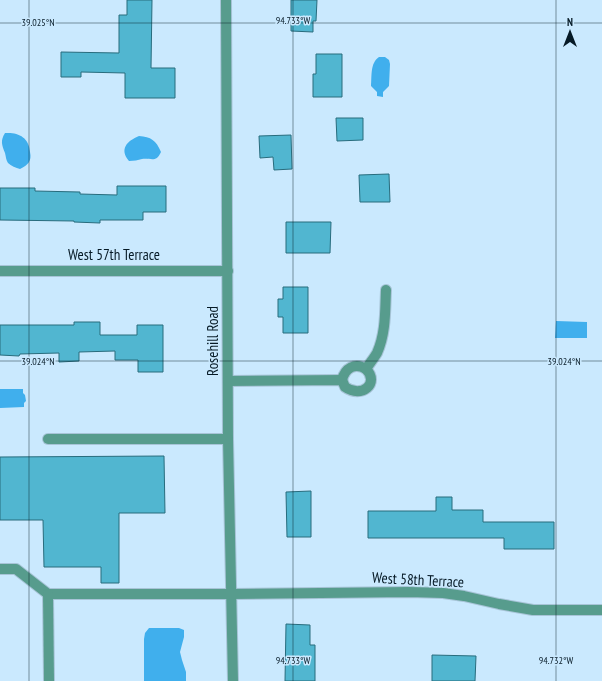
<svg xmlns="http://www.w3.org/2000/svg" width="602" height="681" font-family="'PT Sans Narrow',sans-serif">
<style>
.water{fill:#40afed}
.building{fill:#51b6d0;stroke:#286c7d}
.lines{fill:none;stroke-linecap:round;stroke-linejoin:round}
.minor-casing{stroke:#a7c4d7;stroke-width:12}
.minor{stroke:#579c8d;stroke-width:10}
.ticks{fill:none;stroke:#061a26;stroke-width:1;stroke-opacity:0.45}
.labels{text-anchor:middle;stroke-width:3;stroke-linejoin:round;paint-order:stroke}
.street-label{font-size:15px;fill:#061a26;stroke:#cae9fe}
.ticks-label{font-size:10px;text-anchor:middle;fill:#061a26;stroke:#cae9fe;stroke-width:3;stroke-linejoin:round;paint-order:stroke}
</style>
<rect width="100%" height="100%" fill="#cae9fe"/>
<g class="water">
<path d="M379,57H385L389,60L390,64L389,86L383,92V97L377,96V92L371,86C372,76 370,63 379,57Z"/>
<path d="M5,133C18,132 29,137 30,152C32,161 28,165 20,169C16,168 11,166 8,163C6,160 6,157 5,153C2,145 0,141 5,133Z"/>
<path d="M139,136C151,137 156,140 161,152C156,163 152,158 142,159C138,160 134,161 129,161C119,149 127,141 139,136Z"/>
<polygon points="556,321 587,322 587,338 555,338"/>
<polygon points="0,389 23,389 23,393 25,395 26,401 24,403 24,407 0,408"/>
<polygon points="149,628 179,628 184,630 184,637 180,652 182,660 186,672 186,681 144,681 144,639 145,633"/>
</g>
<g class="building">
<polygon points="127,0 152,0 151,68 175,68 175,98 125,98 125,73 81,72 81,77 61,77 61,52 119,53 119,15 127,15"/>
<polygon points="291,0 317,0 316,21 313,21 313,32 291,31"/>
<polygon points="316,54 342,54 342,97 313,97 313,74 316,74"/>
<polygon points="336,118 363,118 363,140 337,141"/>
<polygon points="291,135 292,169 274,170 273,157 260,158 259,136"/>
<polygon points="389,174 390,202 360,202 359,175"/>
<polygon points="117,186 166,186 166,212 143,212 143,220 100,220 100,223 74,222 74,221 0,220 0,188 35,188 35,191 80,192 80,194 117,195"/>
<polygon points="286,222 331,222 330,253 286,253"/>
<polygon points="283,287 308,287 308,333 283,333 283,317 278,317 278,299 283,299"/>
<polygon points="74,322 100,322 100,335 137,335 137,325 163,325 163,372 138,372 138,360 115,360 115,351 79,352 79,361 59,362 59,353 20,354 19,356 0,355 0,325 74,325"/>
<polygon points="164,456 165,513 119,513 119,583 101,583 101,567 44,567 43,520 0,520 0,457"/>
<polygon points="311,491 311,537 287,537 286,492"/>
<polygon points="436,497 452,497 452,510 483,510 483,522 554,522 554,549 504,549 504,538 368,538 368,511 436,511"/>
<polygon points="286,624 310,625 310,645 315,645 315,681 285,681"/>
<polygon points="432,655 476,656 475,681 432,681"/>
</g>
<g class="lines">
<g class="minor-casing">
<g id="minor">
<polyline points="226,0 228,439 233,681"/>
<polyline points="0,271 228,271"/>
<path d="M342,380C345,368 355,362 366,369"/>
<path d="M228,381L342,380L345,387C362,399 380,383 366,369C370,363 374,358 377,353C386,333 385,311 386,290"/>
<polyline points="48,439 228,439"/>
<polyline points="0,569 16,569 48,594 231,594 409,592 443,593 464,596 499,604 533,610 602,610"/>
<polyline points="48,594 49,681"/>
</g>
</g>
<use href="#minor" class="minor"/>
</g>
<path class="ticks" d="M29,0V681M293,0V681M556,0V681M0,23H602M0,361H602"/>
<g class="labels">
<g class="street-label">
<text x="114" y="260">West 57th Terrace</text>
<text transform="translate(213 341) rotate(-90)" y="5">Rosehill Road</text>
<text transform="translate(418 580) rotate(3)" y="5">West 58th Terrace</text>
</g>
</g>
<g class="ticks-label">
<text x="293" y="24">94.733°W</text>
<text x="38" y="26">39.025°N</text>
<text x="38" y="365">39.024°N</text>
<text x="564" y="365">39.024°N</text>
<text x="293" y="664">94.733°W</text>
<text x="556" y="664">94.732°W</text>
</g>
<g transform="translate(570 32)" stroke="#cae9fe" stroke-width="3" paint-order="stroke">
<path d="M0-3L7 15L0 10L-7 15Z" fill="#061a26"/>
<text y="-6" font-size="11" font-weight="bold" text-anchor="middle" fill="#061a26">N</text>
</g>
</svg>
